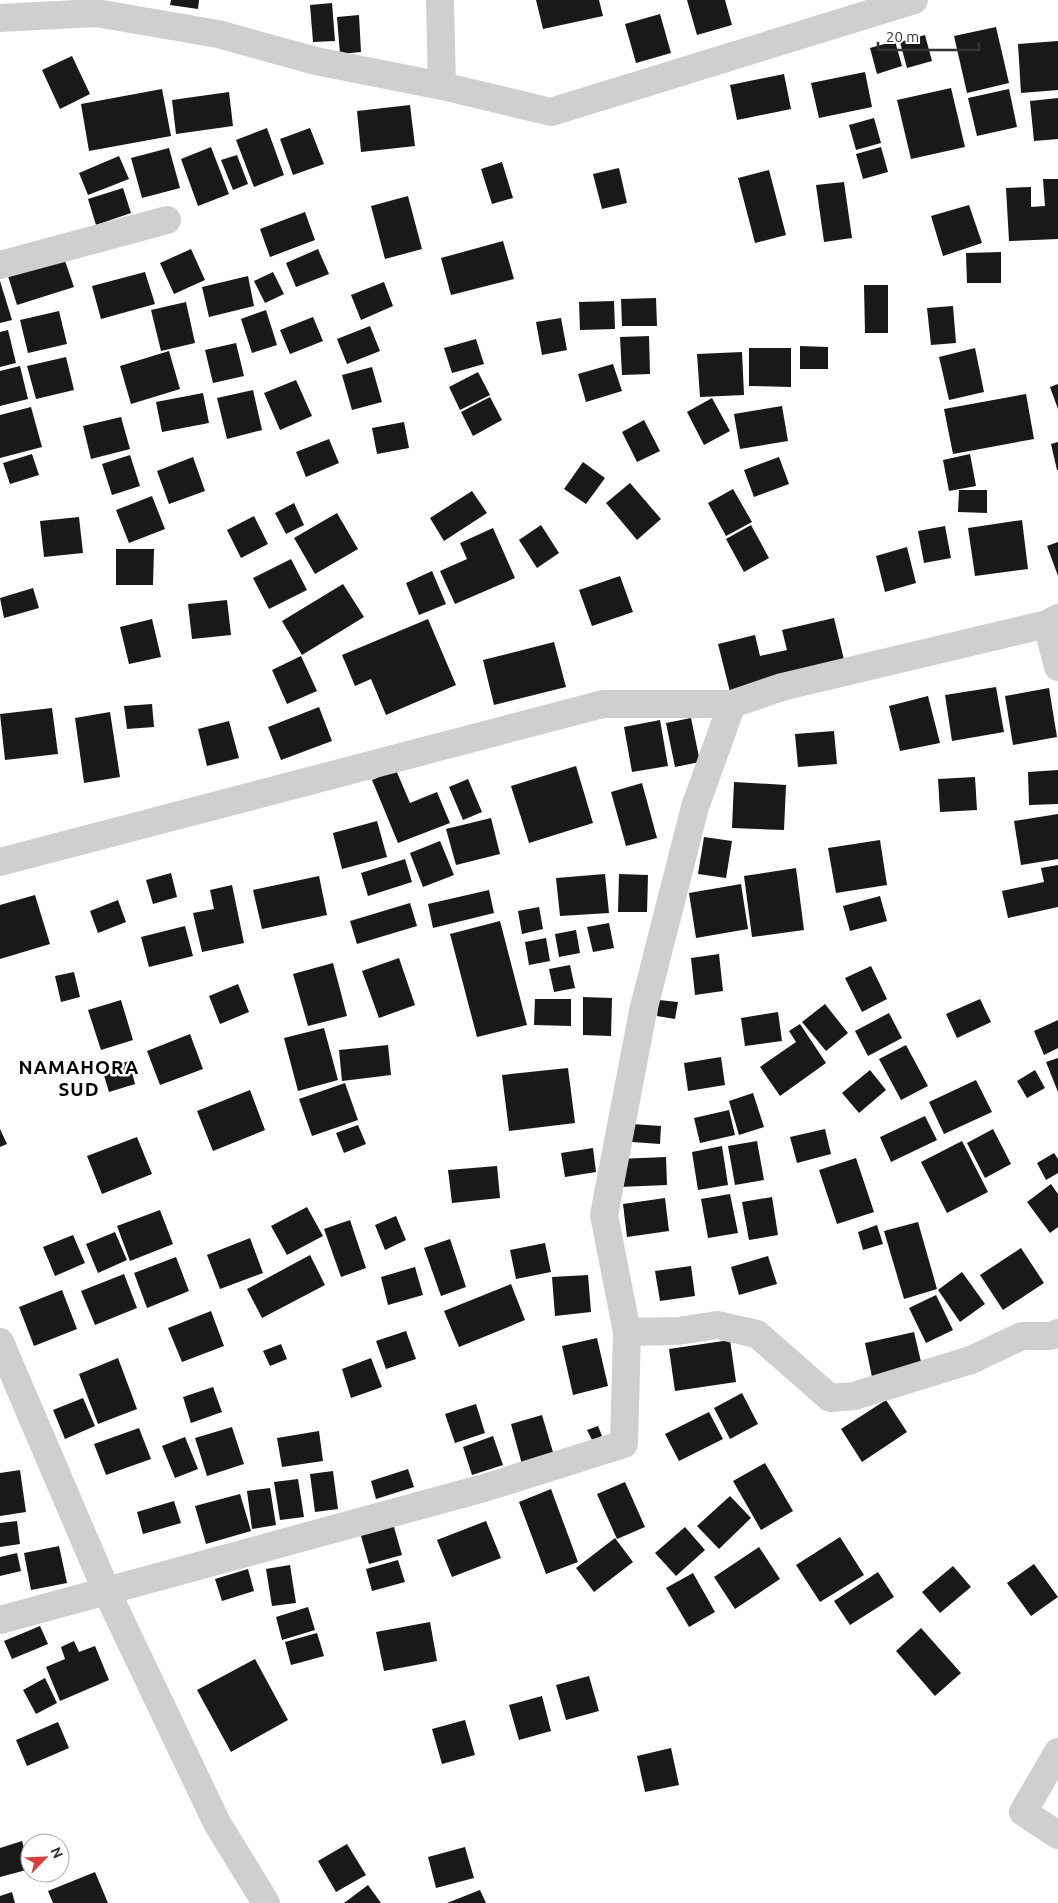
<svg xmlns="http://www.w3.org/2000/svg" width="1058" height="1903" font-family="Ubuntu,sans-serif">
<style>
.building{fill:#191919}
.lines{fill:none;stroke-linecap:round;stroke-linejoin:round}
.minor{stroke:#cfcfcf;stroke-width:28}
.labels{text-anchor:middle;stroke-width:5;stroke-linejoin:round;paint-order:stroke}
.district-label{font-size:19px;font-weight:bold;letter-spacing:1px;fill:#000;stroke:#fff}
</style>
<rect width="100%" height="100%" fill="#fff"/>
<g class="building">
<polygon points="171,0 199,0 198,9 170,5"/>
<polygon points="536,0 599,0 603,16 543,29"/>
<polygon points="687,0 725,0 732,25 697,35"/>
<polygon points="332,3 335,41 313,42 310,5"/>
<polygon points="660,14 671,53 636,63 625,24"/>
<polygon points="359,15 361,52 340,54 337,17"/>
<polygon points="996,27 1009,83 967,93 954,36"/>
<polygon points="925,35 932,61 907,68 900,42"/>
<polygon points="895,41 902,66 877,74 870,48"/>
<polygon points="1058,41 1058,90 1021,93 1018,44"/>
<polygon points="72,56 90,94 60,109 42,70"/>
<polygon points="865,72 872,107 819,118 811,83"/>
<polygon points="784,74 791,109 737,120 730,85"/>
<polygon points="951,88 965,147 911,159 897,100"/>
<polygon points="162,89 171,136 89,151 81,104"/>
<polygon points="1009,89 1017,127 977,136 968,98"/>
<polygon points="229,92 233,126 176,134 172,100"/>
<polygon points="1058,98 1058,139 1034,141 1030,101"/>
<polygon points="410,105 415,146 361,152 357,111"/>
<polygon points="874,118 881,143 856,150 849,125"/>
<polygon points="267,128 284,175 254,187 236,140"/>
<polygon points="310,128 324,164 293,175 280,139"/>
<polygon points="211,147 229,194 198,206 181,159"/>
<polygon points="881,147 888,172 863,179 856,154"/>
<polygon points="169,148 180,188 142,198 131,158"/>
<polygon points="237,155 248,184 233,190 221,160"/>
<polygon points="119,156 129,179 88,195 79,173"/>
<polygon points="502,162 513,198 492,204 481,169"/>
<polygon points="619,168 627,203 602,209 593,174"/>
<polygon points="769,170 786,235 755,243 738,178"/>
<polygon points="1043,179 1058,179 1058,239 1009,241 1006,188 1031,187 1031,207 1045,206"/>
<polygon points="844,182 852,238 824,242 816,185"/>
<polygon points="123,188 131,213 96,225 88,199"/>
<polygon points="408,196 422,249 385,259 371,206"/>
<polygon points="969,205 982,243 943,256 931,216"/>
<polygon points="305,212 315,240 270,257 260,229"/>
<polygon points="503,241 514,279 451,295 441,258"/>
<polygon points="191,249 205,280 174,294 160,263"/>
<polygon points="318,249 329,274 296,287 286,263"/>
<polygon points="1001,252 1001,283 967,283 966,253"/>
<polygon points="64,258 74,287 17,305 8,276"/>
<polygon points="145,272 155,304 101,319 92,286"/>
<polygon points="273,272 284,294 265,303 254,281"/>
<polygon points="248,276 254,306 209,317 202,287"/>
<polygon points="0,281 12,320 0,323"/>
<polygon points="384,282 393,306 361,320 351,295"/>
<polygon points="864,285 888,285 888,333 865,333"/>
<polygon points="656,298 657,326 622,326 621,299"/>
<polygon points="614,301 615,329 580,330 579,302"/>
<polygon points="186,302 195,343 161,351 151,310"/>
<polygon points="953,306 956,343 931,345 927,308"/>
<polygon points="266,310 277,345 252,353 241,319"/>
<polygon points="59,311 67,344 28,353 20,320"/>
<polygon points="313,317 323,341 290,354 280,330"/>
<polygon points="561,318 567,350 542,355 536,322"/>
<polygon points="370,326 380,351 347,364 337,339"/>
<polygon points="8,330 16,363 0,367 0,332"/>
<polygon points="649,336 650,374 622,375 620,337"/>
<polygon points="476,339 484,364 452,373 444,348"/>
<polygon points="236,343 244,376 213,383 205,350"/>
<polygon points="800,346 828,347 828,369 800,369"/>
<polygon points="749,348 791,348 791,387 749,386"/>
<polygon points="975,348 984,392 949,400 939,357"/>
<polygon points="169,351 180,389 131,404 120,366"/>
<polygon points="742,352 744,395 700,397 697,354"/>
<polygon points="66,357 74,390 36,399 27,366"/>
<polygon points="613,364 622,391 586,402 578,374"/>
<polygon points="20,366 28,399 0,406 0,371"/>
<polygon points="372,367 382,402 352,410 342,375"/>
<polygon points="478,372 490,395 460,410 449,387"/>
<polygon points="296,380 312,416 280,430 264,393"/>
<polygon points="1058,384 1058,409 1050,387"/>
<polygon points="253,390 262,430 227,439 217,398"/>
<polygon points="203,393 209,423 162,432 156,402"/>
<polygon points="1026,394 1034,439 953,454 944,409"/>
<polygon points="490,397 502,420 473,436 461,412"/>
<polygon points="712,398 730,431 704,445 687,412"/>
<polygon points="782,406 788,441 740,449 734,414"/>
<polygon points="31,407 42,447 0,458 0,415"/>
<polygon points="121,417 130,449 91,459 83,426"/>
<polygon points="644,420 660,451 637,462 622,432"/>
<polygon points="404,422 409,448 377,454 372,428"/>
<polygon points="329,439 339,463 306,477 296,452"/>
<polygon points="1058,442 1058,470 1057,470 1051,444"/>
<polygon points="32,454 39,475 10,484 3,463"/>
<polygon points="970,454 976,486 949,491 943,460"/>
<polygon points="130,455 140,486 112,495 102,464"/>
<polygon points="193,457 205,491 169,504 157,471"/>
<polygon points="779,457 789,484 754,497 744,470"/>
<polygon points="583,462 605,478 586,504 564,489"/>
<polygon points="630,483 661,519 637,540 606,503"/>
<polygon points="733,489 752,522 726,536 708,503"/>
<polygon points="959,490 987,490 987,513 958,512"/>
<polygon points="472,491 487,513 444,541 430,518"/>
<polygon points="152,496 165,529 129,543 116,510"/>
<polygon points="294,503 304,525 286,534 275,513"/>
<polygon points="337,513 358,549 315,574 294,538"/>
<polygon points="254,516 268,544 241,558 227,530"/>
<polygon points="79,517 83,553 44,557 40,521"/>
<polygon points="1022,520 1028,569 975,576 968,528"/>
<polygon points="541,525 559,553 537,568 519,540"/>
<polygon points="751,525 769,558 744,572 726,539"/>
<polygon points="945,526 951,558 924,563 918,531"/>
<polygon points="493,528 515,578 455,604 440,571 467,559 460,543"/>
<polygon points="1058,542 1058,576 1047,546"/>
<polygon points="907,547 916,583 885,592 876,556"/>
<polygon points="116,549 154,549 153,585 116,585"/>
<polygon points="291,559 307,590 269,609 253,578"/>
<polygon points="432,571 446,604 419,615 406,583"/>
<polygon points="620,576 633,612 592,626 579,590"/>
<polygon points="343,584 364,617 302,655 282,621"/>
<polygon points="33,588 39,608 4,618 0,598"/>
<polygon points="227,600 231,635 192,639 188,604"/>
<polygon points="834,618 845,664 730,692 718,644 755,635 760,656 787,650 782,630"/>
<polygon points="152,619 161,657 129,664 120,627"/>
<polygon points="428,619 456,685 386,715 371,679 355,686 342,655"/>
<polygon points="554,642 566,687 494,705 483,660"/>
<polygon points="301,656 317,691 287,704 272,670"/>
<polygon points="996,687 1004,732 952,741 945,695"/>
<polygon points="1049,688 1057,737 1013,745 1005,696"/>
<polygon points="928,696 940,743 900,751 889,706"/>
<polygon points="152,704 154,727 127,729 124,706"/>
<polygon points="319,707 332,741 281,760 268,727"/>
<polygon points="52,708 58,754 5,760 0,714"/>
<polygon points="110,712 120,777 84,783 75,718"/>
<polygon points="691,718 700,762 675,767 666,723"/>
<polygon points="660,720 668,766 632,772 624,727"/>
<polygon points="229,721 239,758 207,766 198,729"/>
<polygon points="834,731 837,764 798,767 795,734"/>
<polygon points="576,766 593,823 529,843 511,786"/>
<polygon points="396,770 410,803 437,792 450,823 398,843 372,780"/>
<polygon points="1058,770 1058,804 1029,805 1028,772"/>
<polygon points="975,777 977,810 940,812 938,779"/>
<polygon points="468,779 482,812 463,820 449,787"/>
<polygon points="734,782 786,785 784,830 732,828"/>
<polygon points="642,783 657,838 626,846 611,792"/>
<polygon points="1058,814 1058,859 1021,865 1014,821"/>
<polygon points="491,818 500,854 456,865 446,829"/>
<polygon points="377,821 387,857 342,869 333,833"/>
<polygon points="704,837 732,841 726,878 698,874"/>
<polygon points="880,840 887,885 836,893 828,848"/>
<polygon points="440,841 454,875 423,887 410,853"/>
<polygon points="405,859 412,882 368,896 361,873"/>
<polygon points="1058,865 1058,907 1008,918 1002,891 1044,882 1041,868"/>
<polygon points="796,868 804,930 752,937 744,876"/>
<polygon points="171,873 177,897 153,904 146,880"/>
<polygon points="605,874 609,913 560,916 556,878"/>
<polygon points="619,874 648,875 647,912 618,912"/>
<polygon points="319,876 327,915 262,929 253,890"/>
<polygon points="741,884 748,929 696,938 689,893"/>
<polygon points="232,885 244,943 202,952 193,913 214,909 210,890"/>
<polygon points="489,890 494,913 433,928 428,904"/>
<polygon points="35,895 50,944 0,959 0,905"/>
<polygon points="880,896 887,921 850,931 843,906"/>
<polygon points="118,900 126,922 98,933 90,911"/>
<polygon points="410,903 417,926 357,944 350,921"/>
<polygon points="539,907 543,929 522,934 518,911"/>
<polygon points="500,921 527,1025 477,1037 450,934"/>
<polygon points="609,923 614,948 593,952 587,927"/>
<polygon points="185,926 193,956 149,967 141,937"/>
<polygon points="576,930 580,953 559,957 555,934"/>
<polygon points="546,938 550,961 529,965 525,942"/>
<polygon points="719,954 723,991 695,995 691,958"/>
<polygon points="399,958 415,1005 379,1018 362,971"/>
<polygon points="333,963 347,1016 308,1026 293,974"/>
<polygon points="570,965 575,988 554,992 549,969"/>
<polygon points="871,966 887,999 862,1012 845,978"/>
<polygon points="74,972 80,997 61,1002 55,976"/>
<polygon points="238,984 249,1012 220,1024 209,996"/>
<polygon points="583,997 612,998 611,1036 583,1035"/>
<polygon points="535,999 571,999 571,1026 534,1025"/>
<polygon points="980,999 991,1022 957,1038 946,1014"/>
<polygon points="121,1000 133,1040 101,1050 88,1010"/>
<polygon points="659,1000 678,1002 675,1019 657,1016"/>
<polygon points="825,1004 848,1033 826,1051 802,1022"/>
<polygon points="778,1012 782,1041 745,1046 741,1018"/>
<polygon points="889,1013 902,1038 868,1056 855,1031"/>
<polygon points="1058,1020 1058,1048 1044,1055 1034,1031"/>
<polygon points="800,1024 826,1063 780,1096 760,1067 796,1042 789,1031"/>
<polygon points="324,1028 338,1080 298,1091 284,1038"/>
<polygon points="190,1034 203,1069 160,1085 147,1051"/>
<polygon points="388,1045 391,1075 342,1081 339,1050"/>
<polygon points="906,1045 928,1086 901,1100 879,1059"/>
<polygon points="721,1057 725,1085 688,1091 684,1063"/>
<polygon points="1058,1058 1058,1092 1046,1062"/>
<polygon points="129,1061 135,1084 109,1092 102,1069"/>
<polygon points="568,1068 575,1123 509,1131 502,1075"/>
<polygon points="870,1070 886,1090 859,1113 842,1093"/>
<polygon points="1035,1070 1045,1088 1027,1098 1017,1081"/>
<polygon points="976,1080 992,1112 944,1134 929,1102"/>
<polygon points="345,1083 358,1120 312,1136 299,1099"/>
<polygon points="250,1090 265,1130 213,1151 197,1111"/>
<polygon points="753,1093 764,1127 739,1135 729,1101"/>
<polygon points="729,1110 735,1135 700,1143 694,1118"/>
<polygon points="925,1116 937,1140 891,1162 880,1137"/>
<polygon points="632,1124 661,1126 660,1144 632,1142"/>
<polygon points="358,1125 366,1144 344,1153 336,1133"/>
<polygon points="0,1129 7,1144 0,1147"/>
<polygon points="825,1129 831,1154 797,1163 790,1137"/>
<polygon points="993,1129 1011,1164 985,1178 967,1143"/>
<polygon points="137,1137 152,1174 102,1194 87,1156"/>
<polygon points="757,1141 764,1180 735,1185 728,1146"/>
<polygon points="962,1141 988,1192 947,1213 921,1162"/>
<polygon points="722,1146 728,1185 698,1190 692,1152"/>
<polygon points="593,1148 596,1172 565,1177 561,1153"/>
<polygon points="1054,1153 1058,1159 1058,1173 1046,1180 1037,1163"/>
<polygon points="666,1157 667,1185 619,1187 618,1159"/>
<polygon points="856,1158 874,1212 837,1224 819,1170"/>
<polygon points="497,1166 500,1198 452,1203 448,1170"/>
<polygon points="1051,1184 1058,1194 1058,1227 1050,1233 1027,1202"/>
<polygon points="730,1194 738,1233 708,1238 701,1199"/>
<polygon points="772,1197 778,1235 749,1240 742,1202"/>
<polygon points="665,1198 669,1231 627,1237 623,1204"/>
<polygon points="307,1207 323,1236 287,1255 271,1226"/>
<polygon points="160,1210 173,1244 130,1261 117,1226"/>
<polygon points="396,1216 406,1240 385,1250 375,1225"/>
<polygon points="350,1220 366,1268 341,1277 324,1229"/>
<polygon points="918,1222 937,1289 904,1299 884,1231"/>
<polygon points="877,1225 883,1244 863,1250 858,1232"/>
<polygon points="115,1232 127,1260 98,1273 86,1244"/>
<polygon points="73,1235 85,1263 55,1276 43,1247"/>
<polygon points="250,1238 263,1273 220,1289 207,1255"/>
<polygon points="450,1239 466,1287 441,1296 424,1248"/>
<polygon points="545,1243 551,1272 516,1279 510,1250"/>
<polygon points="1021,1248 1044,1283 1003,1310 980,1275"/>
<polygon points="310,1255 325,1285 262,1318 247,1289"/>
<polygon points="768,1256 777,1284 739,1295 731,1267"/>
<polygon points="176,1257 189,1291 147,1308 134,1273"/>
<polygon points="691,1266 695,1296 660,1301 655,1271"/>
<polygon points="415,1267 423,1295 388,1305 381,1277"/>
<polygon points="962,1272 985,1304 960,1322 938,1290"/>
<polygon points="124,1274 137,1308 95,1325 81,1291"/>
<polygon points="588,1275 591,1312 555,1316 552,1277"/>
<polygon points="511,1284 525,1320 459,1347 444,1311"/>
<polygon points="62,1290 77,1329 34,1346 19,1307"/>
<polygon points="936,1295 953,1330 926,1343 909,1308"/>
<polygon points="211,1311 224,1346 182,1362 168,1328"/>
<polygon points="406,1331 416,1359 386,1369 376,1341"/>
<polygon points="914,1332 922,1366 872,1377 865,1343"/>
<polygon points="597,1338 608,1386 573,1395 562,1346"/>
<polygon points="730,1340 736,1382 675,1391 669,1349"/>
<polygon points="281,1344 287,1359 270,1366 263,1351"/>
<polygon points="118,1358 137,1409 98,1424 79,1374"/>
<polygon points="371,1358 382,1387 351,1398 342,1369"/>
<polygon points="213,1387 222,1412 191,1423 183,1397"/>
<polygon points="742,1393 758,1424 730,1439 714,1408"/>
<polygon points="83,1398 95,1426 65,1439 53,1410"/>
<polygon points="886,1400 907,1432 862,1462 841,1429"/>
<polygon points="476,1404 485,1433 455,1443 445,1414"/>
<polygon points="709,1412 723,1439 679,1461 665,1434"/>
<polygon points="542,1415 555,1459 523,1468 511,1424"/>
<polygon points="598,1426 602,1436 592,1440 587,1430"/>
<polygon points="232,1427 244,1464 207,1476 195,1438"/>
<polygon points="139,1428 151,1459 106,1475 94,1444"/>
<polygon points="319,1431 323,1461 282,1467 277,1438"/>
<polygon points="493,1436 503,1465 472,1475 463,1447"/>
<polygon points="185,1437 198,1469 175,1478 162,1446"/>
<polygon points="765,1463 793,1511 761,1530 733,1481"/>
<polygon points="408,1469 414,1487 376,1499 371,1481"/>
<polygon points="20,1470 26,1512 0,1516 0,1473"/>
<polygon points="333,1471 338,1509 315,1512 310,1474"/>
<polygon points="298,1479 304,1517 280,1520 274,1482"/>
<polygon points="625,1482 645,1527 617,1539 597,1494"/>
<polygon points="270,1488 276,1525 252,1529 247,1491"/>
<polygon points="551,1489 578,1562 546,1574 519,1502"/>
<polygon points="240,1494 251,1531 206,1544 195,1506"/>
<polygon points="730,1496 751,1518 719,1549 697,1526"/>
<polygon points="174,1501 181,1523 143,1534 137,1512"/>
<polygon points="392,1520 402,1555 369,1564 359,1529"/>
<polygon points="17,1521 20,1544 0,1547 0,1523"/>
<polygon points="486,1521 501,1558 452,1577 437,1540"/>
<polygon points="685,1527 705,1550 676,1576 655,1553"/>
<polygon points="840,1537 864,1575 820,1602 796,1565"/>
<polygon points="615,1538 633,1562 594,1592 576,1568"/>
<polygon points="59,1546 67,1583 31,1590 24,1553"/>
<polygon points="759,1547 780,1579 735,1609 714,1577"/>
<polygon points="17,1553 21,1571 0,1576 0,1557"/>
<polygon points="398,1560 405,1582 372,1591 366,1569"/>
<polygon points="1034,1564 1058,1597 1031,1616 1007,1583"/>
<polygon points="290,1565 296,1603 272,1606 266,1569"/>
<polygon points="953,1566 971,1587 940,1613 922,1592"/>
<polygon points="248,1569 254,1591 222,1601 215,1579"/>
<polygon points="878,1572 894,1597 850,1625 834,1601"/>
<polygon points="693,1573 715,1612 689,1627 666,1588"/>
<polygon points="308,1607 315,1630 282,1640 276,1617"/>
<polygon points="430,1622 437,1661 384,1671 376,1632"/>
<polygon points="40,1626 48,1644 12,1659 4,1641"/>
<polygon points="921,1628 961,1673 935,1696 896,1651"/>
<polygon points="317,1633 324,1656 291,1665 285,1642"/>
<polygon points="74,1641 79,1652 95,1646 109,1680 60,1701 46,1667 65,1659 61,1647"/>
<polygon points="255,1659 288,1720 231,1752 197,1690"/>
<polygon points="589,1676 599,1711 566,1720 556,1685"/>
<polygon points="45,1678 57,1703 36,1714 23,1690"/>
<polygon points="542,1696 551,1731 519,1740 509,1705"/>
<polygon points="465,1720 475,1755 442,1764 432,1729"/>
<polygon points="58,1722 69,1748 27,1766 16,1740"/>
<polygon points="671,1748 679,1785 645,1792 637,1756"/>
<polygon points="22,1841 30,1869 0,1877 0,1848"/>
<polygon points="347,1844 366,1875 336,1892 318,1861"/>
<polygon points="465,1847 474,1878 436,1888 428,1857"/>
<polygon points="95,1872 108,1903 53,1903 48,1891"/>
<polygon points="368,1885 381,1903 344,1903"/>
<polygon points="480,1890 486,1903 447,1903"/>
<polygon points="12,1892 15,1903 0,1903 0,1896"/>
</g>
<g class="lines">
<g class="minor">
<polyline points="440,0 442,86"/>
<polyline points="0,18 96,13 218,34 316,61 442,86 551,112 914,0"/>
<polyline points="0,265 167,220"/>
<polyline points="1047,624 1058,667"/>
<polyline points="0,862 603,704 732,704 782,687 1047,624 1058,618"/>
<polyline points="627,1332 678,1331 717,1325 757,1334 830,1398 854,1396 971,1360 1022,1336 1051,1336 1058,1333"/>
<polyline points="0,1342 106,1590 217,1823 266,1903"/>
<polyline points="0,1620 484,1488 624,1444 627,1332 604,1215 643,1011 695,807 732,704"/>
<polyline points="1058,1752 1023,1812 1058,1835"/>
</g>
</g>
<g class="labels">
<g class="district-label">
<text x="79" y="1074">NAMAHORA<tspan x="79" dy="22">SUD</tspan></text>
</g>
</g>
<g transform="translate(45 1858) rotate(66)"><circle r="24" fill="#ffffff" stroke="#adadad"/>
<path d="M0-4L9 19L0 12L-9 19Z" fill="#e13c3d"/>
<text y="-8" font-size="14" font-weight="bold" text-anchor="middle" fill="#323232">N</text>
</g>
<path d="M878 42v8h101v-8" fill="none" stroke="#323232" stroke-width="2.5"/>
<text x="886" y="42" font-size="15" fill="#323232" stroke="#ffffff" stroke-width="4" paint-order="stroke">20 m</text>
</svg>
